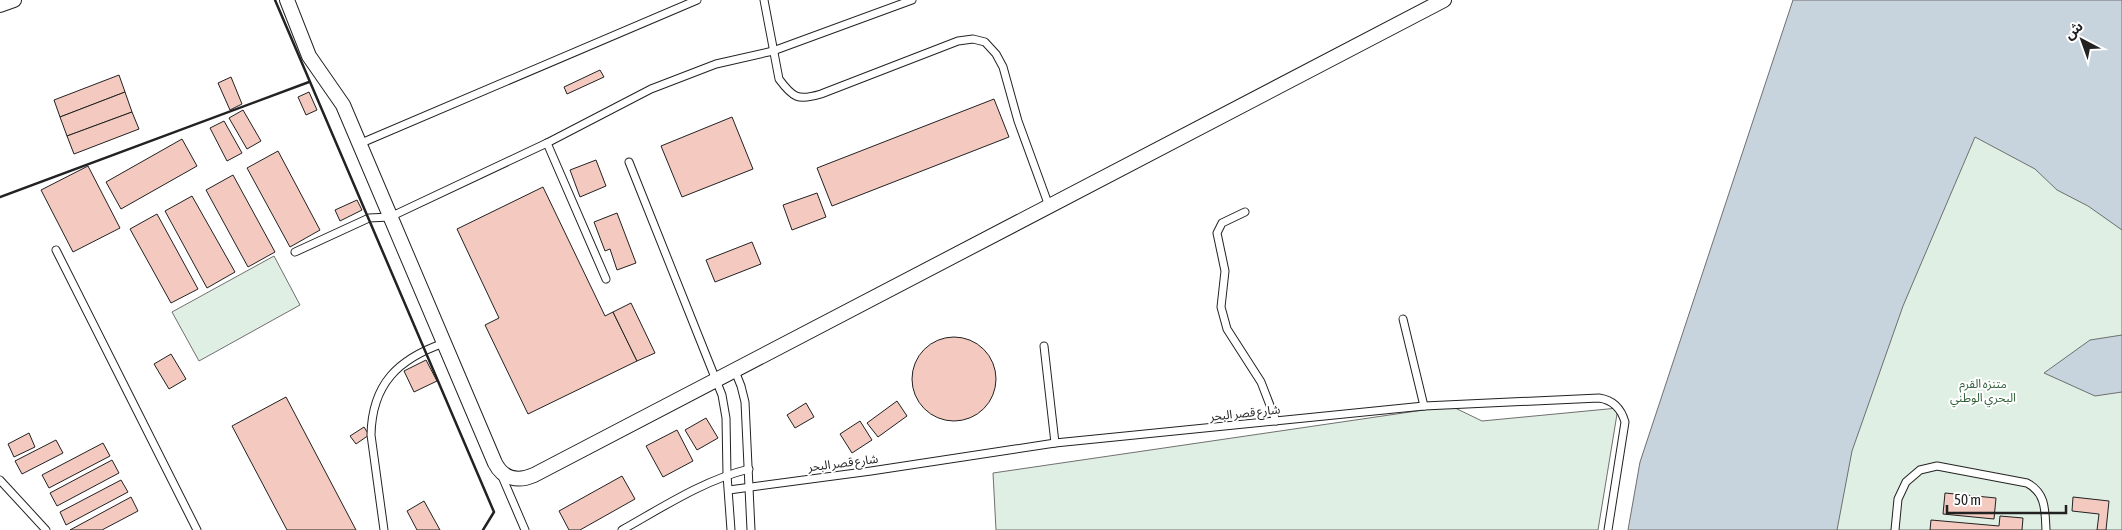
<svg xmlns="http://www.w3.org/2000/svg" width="2122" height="530" font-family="'Asap Condensed','Noto Sans Arabic',sans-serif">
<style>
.green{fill:#e0efe3;stroke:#6f6f6f}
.water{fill:#c7d3dd;stroke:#6f6f6f}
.building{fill:#f3c9c0;stroke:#222}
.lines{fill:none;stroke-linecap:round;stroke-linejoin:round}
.service-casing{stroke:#222;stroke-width:9}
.minor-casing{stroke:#222;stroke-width:16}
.service{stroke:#fff;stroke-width:7}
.minor{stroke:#fff;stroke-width:14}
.wall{stroke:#222;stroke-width:2.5}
.labels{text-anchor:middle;stroke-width:4;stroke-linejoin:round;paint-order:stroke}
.park-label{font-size:12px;fill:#2f5e38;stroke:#fff}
.street-label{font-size:12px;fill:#222;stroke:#fff}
</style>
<rect width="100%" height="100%" fill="#fff"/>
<g class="green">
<polygon points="1964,0 2122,0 2122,530 1791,530"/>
<polygon points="274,256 300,305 199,361 172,312"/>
<polygon points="1451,406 1482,421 1618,408 1598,530 996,530 993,473"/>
</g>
<g class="water">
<polygon points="1793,0 2122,0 2122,230 2088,206 2057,190 2035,169 1975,137 1903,306 1852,451 1837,530 1628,530 1640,462"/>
<polygon points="2122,335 2122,392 2095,396 2044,373 2090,340"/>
</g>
<g class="building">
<polygon points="600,70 604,77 567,94 564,87"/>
<polygon points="119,75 125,92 60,117 54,100"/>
<polygon points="231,77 242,104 230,110 218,83"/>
<polygon points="125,92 132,112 67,136 60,117"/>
<polygon points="309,92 317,110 306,115 298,97"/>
<polygon points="994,99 1009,137 832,206 817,168"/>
<polygon points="243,110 261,141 247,149 229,118"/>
<polygon points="132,112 139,129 74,154 67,136"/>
<polygon points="732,117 753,169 682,197 661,146"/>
<polygon points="224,121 242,153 227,161 210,128"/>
<polygon points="182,139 197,166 121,209 106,182"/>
<polygon points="278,151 320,230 290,247 247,168"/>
<polygon points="596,160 606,186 580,197 570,170"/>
<polygon points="88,166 120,228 73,252 41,190"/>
<polygon points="233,175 275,252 248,267 206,190"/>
<polygon points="543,187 605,316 613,312 637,361 528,414 485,325 499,318 457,229"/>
<polygon points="817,193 826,217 792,230 783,205"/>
<polygon points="192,196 235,272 207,288 165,211"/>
<polygon points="357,200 362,210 340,221 335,210"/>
<polygon points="617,213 636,263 617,270 610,249 605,251 594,222"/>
<polygon points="157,214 198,289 171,303 130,229"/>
<polygon points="752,242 761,264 715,282 706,260"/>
<polygon points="631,303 655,353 637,361 613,312"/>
<circle cx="954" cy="379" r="42"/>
<polygon points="171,354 186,379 169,389 154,364"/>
<polygon points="426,360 437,381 414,392 404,371"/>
<polygon points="286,397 356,530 287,530 232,426"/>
<polygon points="897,401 907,416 878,437 867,423"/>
<polygon points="806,403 814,417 795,428 787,415"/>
<polygon points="706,418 718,438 697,450 685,430"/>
<polygon points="860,421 872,440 852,453 840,434"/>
<polygon points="364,427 369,435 356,444 350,436"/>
<polygon points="677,430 693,461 663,477 646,446"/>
<polygon points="29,433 35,447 14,457 8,444"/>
<polygon points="56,440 63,453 22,474 15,461"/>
<polygon points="103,443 110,456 49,488 42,475"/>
<polygon points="112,460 119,473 57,506 50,493"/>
<polygon points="622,476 635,499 580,530 569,530 559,511"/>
<polygon points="121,480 128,492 66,525 60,512"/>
<polygon points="1945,493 1996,498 1994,519 1943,514"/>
<polygon points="131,497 138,511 102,530 70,530"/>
<polygon points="2073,497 2109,501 2106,530 2097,530 2099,514 2072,511"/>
<polygon points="424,501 440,530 417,530 407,511"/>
<polygon points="2000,516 2023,518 2022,530 1930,530 1931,520 1999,526"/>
</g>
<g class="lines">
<g class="service-casing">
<g id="service">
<path d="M764,0L779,79C793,98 798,101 821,94L958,41L973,39L985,42L996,54L1003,67L1018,121L1049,206"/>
<polyline points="547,143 606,279"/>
<polyline points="359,144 697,0"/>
<polyline points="629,162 722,395 726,418 727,475 731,530"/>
<polyline points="1245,212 1222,223 1217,233 1225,271 1221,307 1227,329 1261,382 1276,421"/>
<polyline points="56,250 197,530"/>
<polyline points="295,252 369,218 390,217 547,143 651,89 716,64 773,51 912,0"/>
<polyline points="1403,319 1424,406"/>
<polyline points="1044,346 1055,443"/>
<polyline points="735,371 741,386 745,402 751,530"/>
<polyline points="501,474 525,530"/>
<polyline points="0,480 46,530"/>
<path d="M729,490L871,471L1055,443L1424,406L1599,398C1613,400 1621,408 1625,422L1608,530"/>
<path d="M384,530L371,435C372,384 398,359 444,343"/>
<path d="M622,530C663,507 704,480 749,469"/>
<path d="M1895,530L1898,499L1906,482L1920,470L1937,466L2027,483C2046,493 2045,510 2046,530"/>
</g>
</g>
<g class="minor-casing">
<g id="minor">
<path d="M287,0L309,56L343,105L495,463C503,479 518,482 534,475L1444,0"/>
<polyline points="0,5 14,0"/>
</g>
</g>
<use href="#service" class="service"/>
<use href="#minor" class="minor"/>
<g class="wall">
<polyline points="275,0 494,512 483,530"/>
<polyline points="0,197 309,82"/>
</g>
</g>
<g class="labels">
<g class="park-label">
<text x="1983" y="388">متنزه القرم<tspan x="1983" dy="14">البحري الوطني</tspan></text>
</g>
<g class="street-label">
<text transform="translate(1245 413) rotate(-6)" y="4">شارع قصر البحر</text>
<text transform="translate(843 463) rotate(-7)" y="4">شارع قصر البحر</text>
</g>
</g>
<g transform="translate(2082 40) rotate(319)" stroke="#ffffff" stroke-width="4" paint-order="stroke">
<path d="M0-4L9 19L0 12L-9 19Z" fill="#222222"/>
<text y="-8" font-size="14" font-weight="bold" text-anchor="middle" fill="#222222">ش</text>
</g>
<path d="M1947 505v8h119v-8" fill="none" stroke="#222222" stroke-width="2.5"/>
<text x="1954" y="505" font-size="15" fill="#222222" stroke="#ffffff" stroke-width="4" paint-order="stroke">50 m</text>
</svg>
